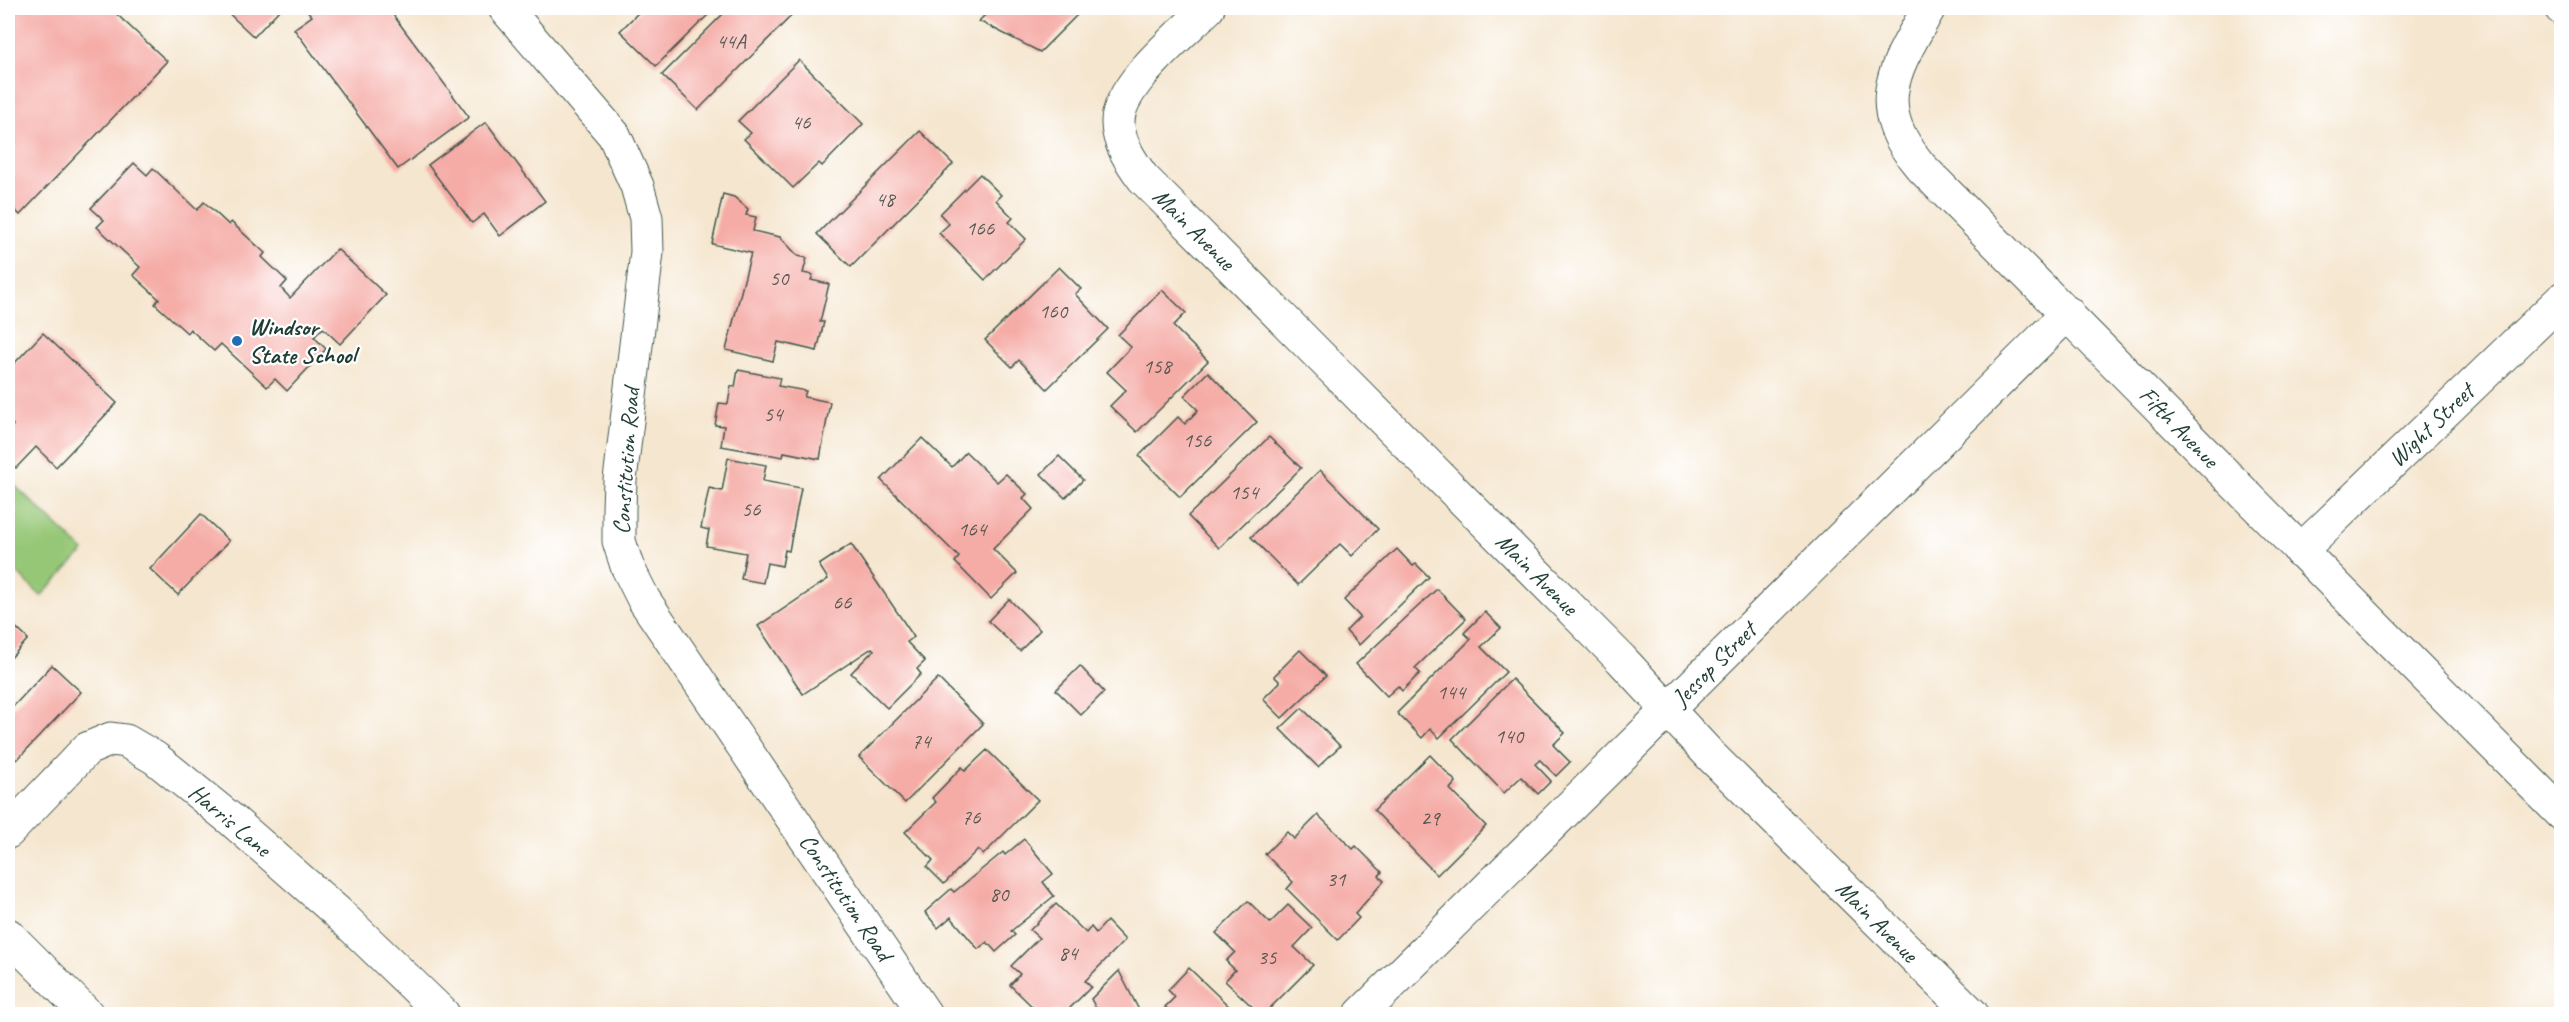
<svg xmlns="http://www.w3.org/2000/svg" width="2569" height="1022" font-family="Caveat,sans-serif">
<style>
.green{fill:#96c777;stroke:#5a8256;stroke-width:1.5}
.building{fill:#f5aba6}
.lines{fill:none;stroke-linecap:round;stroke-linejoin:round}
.minor-casing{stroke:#3f564b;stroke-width:35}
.minor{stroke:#fff;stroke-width:33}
.poi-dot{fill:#1f6fb2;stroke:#fff;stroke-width:2}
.labels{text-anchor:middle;stroke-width:4.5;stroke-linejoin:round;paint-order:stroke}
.number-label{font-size:21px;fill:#545850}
.street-label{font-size:24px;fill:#1f3d34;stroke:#fff}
.poi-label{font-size:24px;font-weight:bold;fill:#1f3d34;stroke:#fff;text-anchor:start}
</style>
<rect width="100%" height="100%" fill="#fff"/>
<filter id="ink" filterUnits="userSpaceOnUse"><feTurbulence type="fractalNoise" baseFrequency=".0167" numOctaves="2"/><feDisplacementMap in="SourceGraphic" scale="12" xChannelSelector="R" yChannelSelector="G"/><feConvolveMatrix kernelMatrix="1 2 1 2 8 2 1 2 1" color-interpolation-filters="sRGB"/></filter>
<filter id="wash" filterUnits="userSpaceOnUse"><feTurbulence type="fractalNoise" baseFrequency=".008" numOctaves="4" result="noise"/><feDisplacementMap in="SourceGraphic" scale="24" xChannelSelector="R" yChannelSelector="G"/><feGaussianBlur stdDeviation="1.35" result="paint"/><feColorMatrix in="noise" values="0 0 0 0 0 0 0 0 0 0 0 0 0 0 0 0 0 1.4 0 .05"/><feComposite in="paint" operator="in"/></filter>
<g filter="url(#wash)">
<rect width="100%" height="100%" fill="#f5e6cf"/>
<polygon class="green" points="8,479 84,551 41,596 8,564"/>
<g id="blocks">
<g class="building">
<polygon points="8,8 110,8 167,61 20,215 8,203"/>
<polygon points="223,8 281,8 254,37"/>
<polygon points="305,8 388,8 469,117 398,169 294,29 312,16"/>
<polygon points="643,8 715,8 656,66 620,31"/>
<polygon points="729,8 799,8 698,110 662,75"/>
<polygon points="992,8 1084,8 1040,52 979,21"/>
<polygon points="799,60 863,124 822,166 819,163 793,188 744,139 751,133 738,121"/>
<polygon points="486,122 545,201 500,236 484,214 472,223 428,165"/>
<polygon points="920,131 953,164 851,267 817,234"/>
<polygon points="134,163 147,175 153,168 197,210 204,202 229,225 231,222 265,253 262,257 287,281 281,288 290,298 337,249 386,295 340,344 323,328 314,337 326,349 287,391 275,379 267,387 221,344 214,351 190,329 187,333 155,304 159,299 133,275 140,267 97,227 104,220 91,208"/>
<polygon points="980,174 1001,195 996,200 1013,218 1009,222 1026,239 985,280 939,233 949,224 940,214"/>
<polygon points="723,194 734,197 748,209 746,215 756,217 753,231 780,237 798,256 807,258 803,273 813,275 811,280 829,284 820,322 824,322 817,351 778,342 773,361 726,350 751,253 712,244"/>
<polygon points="1059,267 1081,289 1075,294 1108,329 1047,389 1019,360 1012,367 985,340"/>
<polygon points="1162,290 1186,313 1173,326 1208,361 1137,432 1110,406 1126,390 1107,372 1131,347 1118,335"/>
<polygon points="43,333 117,403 56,467 36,447 16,468 8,460 8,431 13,425 8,419 8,370"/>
<polygon points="738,370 780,378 778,386 806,391 804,397 830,402 820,459 784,452 783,457 721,446 724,426 715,425 719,403 728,404 731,386 735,387"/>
<polygon points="1208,372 1257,422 1180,497 1139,456 1178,417 1185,424 1198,410 1184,396"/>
<polygon points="1269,437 1301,468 1219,548 1188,516"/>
<polygon points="922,438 952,467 966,452 997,482 1006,474 1027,494 1023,498 1033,509 993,549 1017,573 991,599 955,562 959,557 881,480"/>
<polygon points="1059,456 1083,480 1065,498 1041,474"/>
<polygon points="728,458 766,465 763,481 801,488 789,551 785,550 782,566 767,563 763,583 741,579 746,553 706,546 709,530 701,528 709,488 722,491"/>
<polygon points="1320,470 1378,529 1352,556 1340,544 1298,585 1251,537"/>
<polygon points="201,514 229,541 178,595 150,569"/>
<polygon points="851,544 914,637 907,642 925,661 917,669 921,674 887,708 851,673 874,650 872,648 803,694 758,626 828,579 819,565"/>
<polygon points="1397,549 1413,566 1416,564 1429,577 1359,645 1346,631 1360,617 1344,600"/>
<polygon points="1437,589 1466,619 1415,668 1420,673 1402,691 1398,686 1387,696 1356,664"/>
<polygon points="1009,599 1040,630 1020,651 988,621"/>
<polygon points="1485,612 1501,628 1481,647 1506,672 1439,738 1430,729 1422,738 1397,713 1471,639 1464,633"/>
<polygon points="8,620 28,639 8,661"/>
<polygon points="1300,650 1326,676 1282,718 1263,699 1280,682 1274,676"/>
<polygon points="52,665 81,692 17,760 8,751 8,712"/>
<polygon points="1080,666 1104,692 1081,715 1056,690"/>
<polygon points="938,678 983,724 905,803 859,757"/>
<polygon points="1512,679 1565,733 1553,745 1570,762 1556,776 1540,760 1535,764 1551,781 1538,794 1521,777 1504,793 1452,739"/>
<polygon points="1302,708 1340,746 1318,767 1280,729"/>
<polygon points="987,750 1038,800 983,855 978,849 944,884 927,867 933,860 905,832 936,802 932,798 962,767 965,771"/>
<polygon points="1430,755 1456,782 1450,789 1486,826 1437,875 1374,810"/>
<polygon points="1318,815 1353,849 1356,846 1382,872 1379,876 1384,881 1355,914 1359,918 1338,940 1287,889 1293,882 1265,854 1287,832 1294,839"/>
<polygon points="1024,839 1053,874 1043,882 1054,896 1011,931 1015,935 996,952 987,942 978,949 951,917 938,928 925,912 951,889 954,892 1003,852 1005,855"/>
<polygon points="1248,901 1270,923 1288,905 1312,928 1294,947 1313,965 1264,1014 1260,1014 1225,981 1235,970 1226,961 1235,952 1216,933"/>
<polygon points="1056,904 1086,933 1091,927 1096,933 1107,921 1125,940 1085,981 1091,987 1064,1014 1056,1010 1051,1014 1040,1014 1010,985 1020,974 1011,966 1039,938 1030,930"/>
<polygon points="1189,968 1237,1014 1164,1014 1169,1010 1165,1007 1175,997 1168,990"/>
<polygon points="1119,971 1141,1014 1099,1014 1091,999"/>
</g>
</g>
</g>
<g filter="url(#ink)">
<use href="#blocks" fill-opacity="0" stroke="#3f564b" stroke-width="1.5"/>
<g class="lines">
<g class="minor-casing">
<g id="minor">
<polyline points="505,8 614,135 637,186 646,218 647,252 620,480 619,509 619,541 627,566 644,600 925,1014"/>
<path d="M1208,8C1183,33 1117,86 1118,123C1118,143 1132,163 1143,178L1621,659L1712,757L1972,1014"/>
<path d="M1929,8C1895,69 1868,104 1921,167L2562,814"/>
<polyline points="2561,8 2562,8"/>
<polyline points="2300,551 2562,299"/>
<polyline points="8,832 87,749 111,739 126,741 155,758 233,821 337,912 443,1014"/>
<polyline points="8,935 87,1014"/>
<polyline points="1361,1014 2068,313"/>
</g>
</g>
<use href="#minor" class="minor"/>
</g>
</g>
<circle class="poi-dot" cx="237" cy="341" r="6"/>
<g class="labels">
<g class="number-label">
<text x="731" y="48">44A</text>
<text x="801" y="129">46</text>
<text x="885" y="206">48</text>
<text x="980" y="235">166</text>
<text x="779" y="285">50</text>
<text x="1053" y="318">160</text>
<text x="1157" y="373">158</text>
<text x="773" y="421">54</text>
<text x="1197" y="447">156</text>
<text x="1244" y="499">154</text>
<text x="751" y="516">56</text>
<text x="972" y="536">164</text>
<text x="842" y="609">66</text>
<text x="1451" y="699">144</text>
<text x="1509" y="743">140</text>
<text x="921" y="748">74</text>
<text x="971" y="824">76</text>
<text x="1430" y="825">29</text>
<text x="1336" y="886">31</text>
<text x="999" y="901">80</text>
<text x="1068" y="960">84</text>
<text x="1267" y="964">35</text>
</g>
<g class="street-label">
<text transform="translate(1194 229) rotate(45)" y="8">Main Avenue</text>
<text transform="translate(2431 425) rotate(-44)" y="8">Wight Street</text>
<text transform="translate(2179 427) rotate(46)" y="8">Fifth Avenue</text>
<text transform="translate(626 461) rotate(-86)" y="8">Constitution Road</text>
<text transform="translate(1537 574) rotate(45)" y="8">Main Avenue</text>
<text transform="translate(1714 664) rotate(-45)" y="8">Jessop Street</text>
<text transform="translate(230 820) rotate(40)" y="8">Harris Lane</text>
<text transform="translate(846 897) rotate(56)" y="8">Constitution Road</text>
<text transform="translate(1877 921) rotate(45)" y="8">Main Avenue</text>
</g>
<g class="poi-label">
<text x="249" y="335">Windsor<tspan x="249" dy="28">State School</tspan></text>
</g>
</g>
<rect width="2569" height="1022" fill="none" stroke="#fff" stroke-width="30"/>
</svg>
